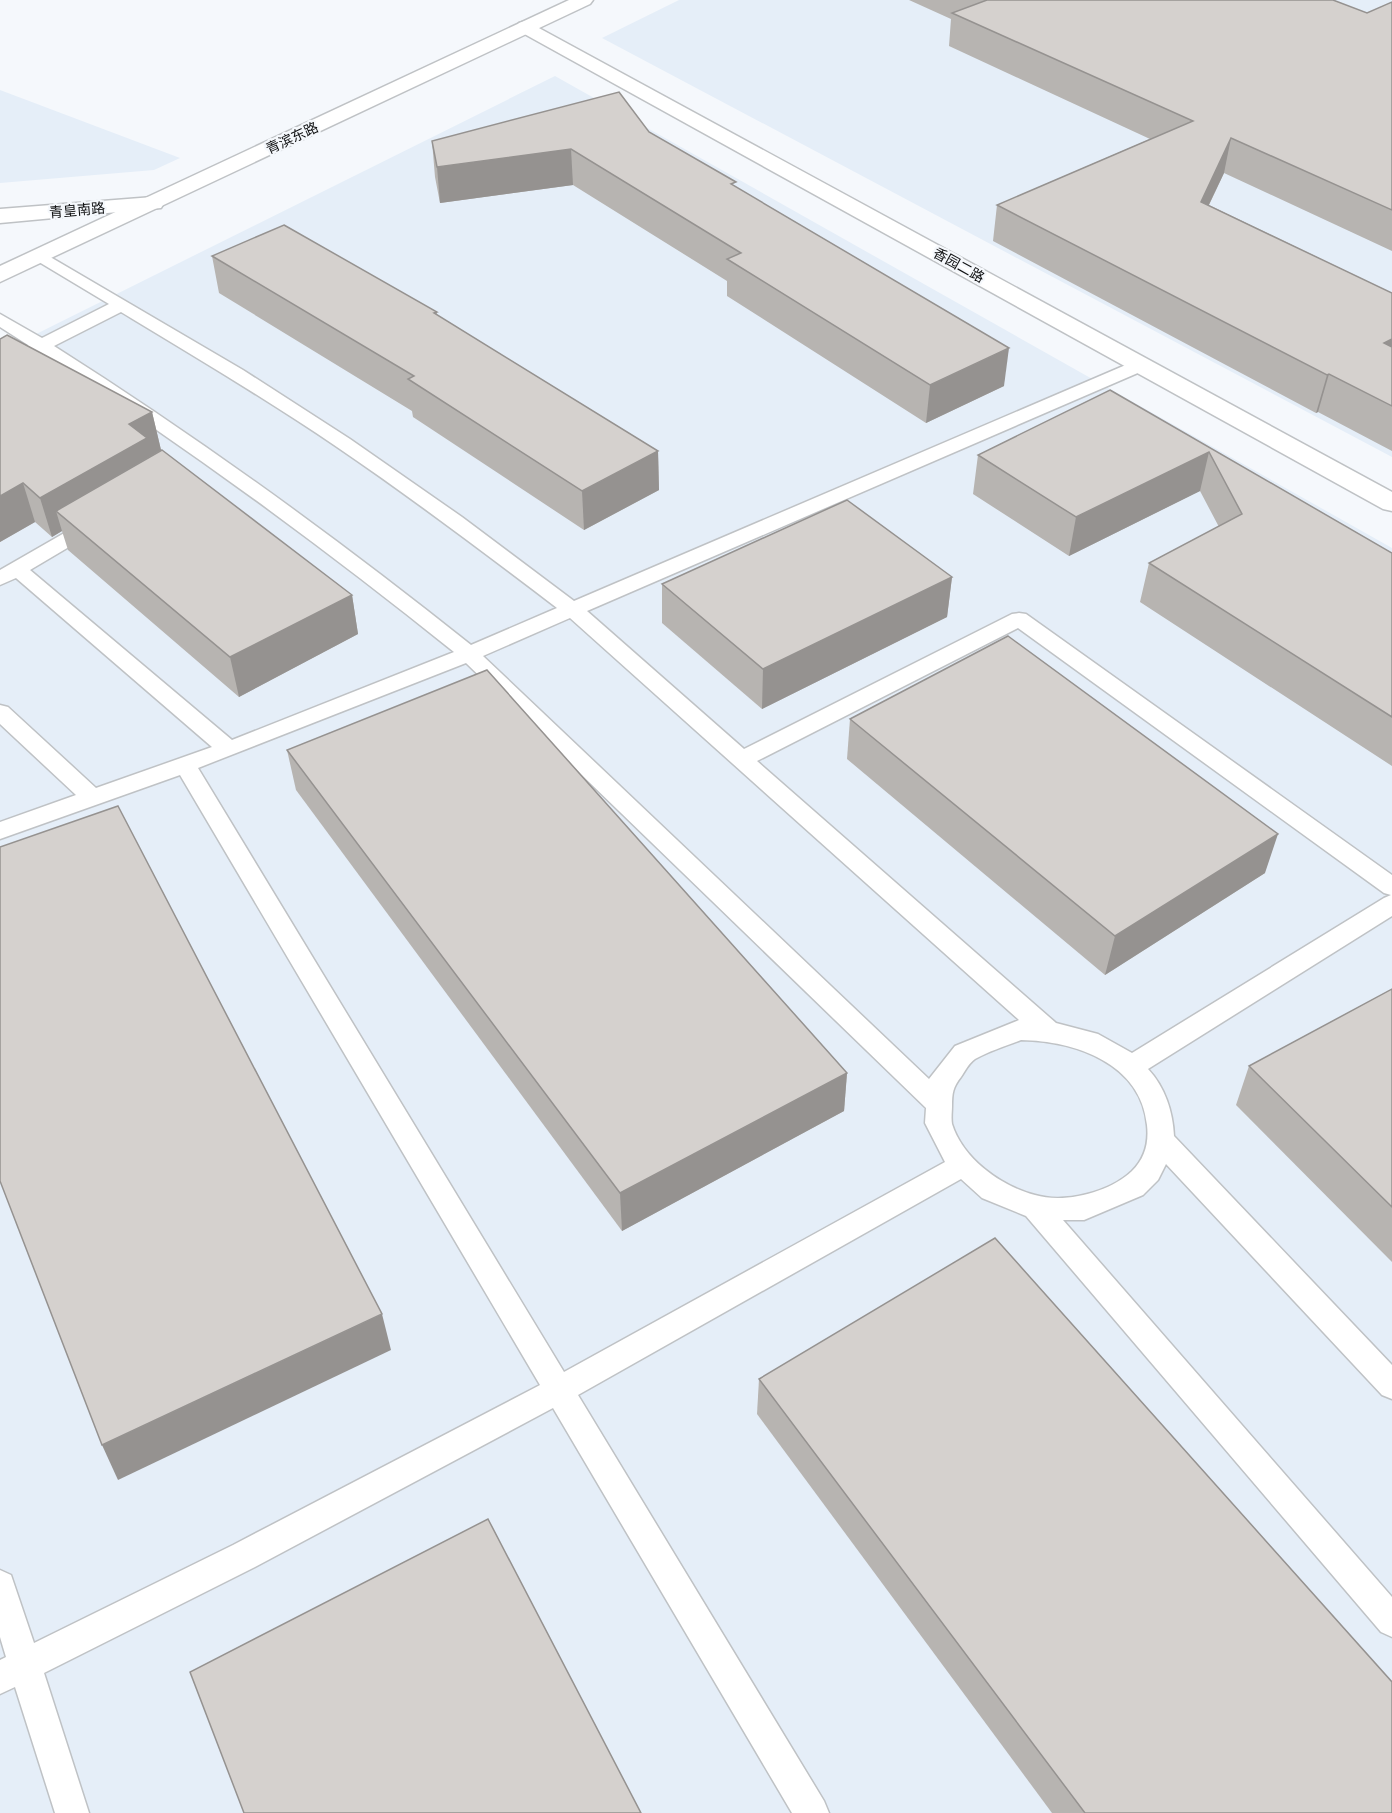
<svg xmlns="http://www.w3.org/2000/svg" width="1392" height="1813" font-family="Georgia,'Noto Sans SC',serif">
<style>
.built{fill:#e5eef8}
.lines{fill:none;stroke-linecap:round;stroke-linejoin:round}
.lane-casing{stroke:#bfc2c5;stroke-width:3}
.street-casing{stroke:#bfc2c5;stroke-width:3}
.secondary-casing{stroke:#bfc2c5;stroke-width:3}
.lane{fill:#fff;fill-rule:evenodd}
.street{fill:#fff;fill-rule:evenodd}
.secondary{fill:#fff;fill-rule:evenodd}
.wall{fill:#b7b4b1}
.shaded-wall{fill:#959290}
.building{fill:#d5d1ce;stroke:#959290;stroke-width:1.5}
.labels{text-anchor:middle;stroke-width:4.5;stroke-linejoin:round;paint-order:stroke}
.far-street-label{font-size:14px;fill:#0e0f10;stroke:#f5f8fc}
</style>
<rect width="100%" height="100%" fill="#f5f8fc"/>
<g class="built">
<polygon points="679,0 1392,0 1392,457 602,38"/>
<polygon points="555,76 1392,548 1392,1813 0,1813 0,352"/>
<polygon points="0,90 180,158 154,170 0,183"/>
</g>
<g class="lines">
<g class="lane-casing">
<path id="lane" d="M40,251L243,370L350,439L462,517L574,601L1135,361H1147L1150,365L1147,369L587,611L744,749L1012,614L1019,613L1026,614L1392,875V916L1148,1069C1165,1087 1173,1112 1174,1136L1392,1365V1399L1382,1395L1166,1164L1158,1180L1143,1195L1084,1220H1063L1392,1597V1637L1381,1632L1026,1216L982,1198L961,1179L578,1395L824,1801L829,1813H792L553,1408L255,1567L44,1673L89,1813H55L15,1687L0,1694V1660L6,1657L0,1637V1570L11,1575L34,1643L233,1545L540,1385L180,775L0,839V822L76,795L0,724V705L8,707L96,788L212,747L16,578L0,585V570L87,520H101L104,524L101,528L30,570L232,740L454,652C321,545 184,445 40,352L0,371V359L28,345L0,327V314L42,338L109,304L34,259L32,256ZM121,312C194,356 266,399 337,447C412,498 485,553 557,608L471,645C337,538 199,438 54,346ZM570,618L1019,1020L955,1046L929,1079L483,656ZM1018,628L1384,893L1391,895L1384,898L1132,1053L1098,1034L1056,1023L757,761ZM466,663L926,1108L925,1123L945,1162L564,1372L198,768ZM1021,1040C1075,1041 1141,1063 1147,1125C1149,1143 1145,1158 1132,1171C1110,1192 1065,1204 1035,1195C1001,1186 963,1159 952,1124C951,1118 952,1111 952,1106C952,1093 953,1087 961,1077C965,1071 969,1063 975,1059C989,1051 1006,1046 1021,1040Z"/>
</g>
<g class="street-casing">
<g id="street">
<polygon points="526,21 1392,492 1392,511 1383,509 519,31 517,27 519,23"/>
<polygon points="153,197 161,198 164,203 161,208 0,223 0,209"/>
</g>
</g>
<g class="secondary-casing">
<polygon id="secondary" points="569,0 593,0 590,4 0,282 0,266"/>
</g>
<use href="#lane" class="lane"/>
<use href="#street" class="street"/>
<use href="#secondary" class="secondary"/>
</g>
<g class="wall">
<polygon points="909,0 1333,0 1367,13 1392,2 1392,251 1224,173 1209,205 1392,293 1392,451 1318,412 1316,413 993,241 997,205 1150,139 949,46 951,19"/>
<polygon points="649,132 736,188 1004,386 926,423 727,296 727,281 573,185 440,203 435,177 432,141"/>
<polygon points="212,256 437,312 437,315 658,451 659,490 584,530 413,417 412,411 219,293"/>
<polygon points="7,335 152,412 161,450 352,595 358,634 239,697 68,550 62,531 52,537 35,522 0,542"/>
<polygon points="1110,390 1392,553 1392,766 1140,602 1149,563 1219,527 1200,491 1069,556 973,494 978,455"/>
<polygon points="952,577 947,617 762,709 662,623 662,584"/>
<polygon points="850,719 1265,873 1105,975 847,759"/>
<polygon points="287,750 847,1073 844,1111 622,1231 296,790"/>
<polygon points="1392,989 1392,1262 1236,1105 1249,1066"/>
<polygon points="759,1379 1392,1813 1052,1813 757,1414"/>
</g>
<g class="shaded-wall">
<polygon points="1231,138 1224,173 1193,238 1201,202"/>
<polygon points="571,149 573,185 440,203 437,167"/>
<polygon points="1392,339 1392,371 1384,343"/>
<polygon points="1009,348 1004,386 926,423 930,385"/>
<polygon points="1329,374 1318,412 1316,413 1327,375"/>
<polygon points="152,412 161,450 56,511 62,531 52,537 40,498 129,424"/>
<polygon points="658,451 659,490 584,530 582,491"/>
<polygon points="1209,452 1200,491 1069,556 1076,517"/>
<polygon points="23,483 35,522 0,542 0,496"/>
<polygon points="952,577 947,617 762,709 763,669"/>
<polygon points="352,595 358,634 239,697 230,657"/>
<polygon points="1278,834 1265,873 1105,975 1115,936"/>
<polygon points="847,1073 844,1111 622,1231 620,1193"/>
<polygon points="382,1314 391,1350 118,1480 102,1445"/>
</g>
<g class="building">
<polygon points="987,0 1333,0 1367,13 1392,2 1392,210 1231,138 1201,202 1392,293 1392,339 1384,343 1392,347 1392,406 1329,374 1327,375 997,205 1193,121 952,13"/>
<polygon points="619,92 649,132 736,182 731,184 1009,348 930,385 727,259 741,253 571,149 437,167 432,141"/>
<polygon points="284,225 437,312 434,313 658,451 582,491 408,379 414,376 212,256"/>
<polygon points="7,335 152,412 129,424 147,438 40,498 23,483 0,496 0,339"/>
<polygon points="1110,390 1392,553 1392,717 1149,563 1242,514 1209,452 1076,517 978,455"/>
<polygon points="162,450 352,595 230,657 56,511"/>
<polygon points="847,500 952,577 763,669 662,584"/>
<polygon points="1008,636 1278,834 1115,936 850,719"/>
<polygon points="487,670 847,1073 620,1193 287,750"/>
<polygon points="118,806 382,1314 102,1445 0,1181 0,847"/>
<polygon points="1392,989 1392,1207 1249,1066"/>
<polygon points="995,1238 1392,1682 1392,1813 1085,1813 759,1379"/>
<polygon points="488,1519 641,1813 244,1813 190,1672"/>
</g>
<g class="labels">
<g class="far-street-label">
<text transform="translate(292 138) rotate(-25)" y="5">青滨东路</text>
<text transform="translate(77 210) rotate(-5)" y="5">青皇南路</text>
<text transform="translate(959 265) rotate(29)" y="5">香园二路</text>
</g>
</g>
</svg>
